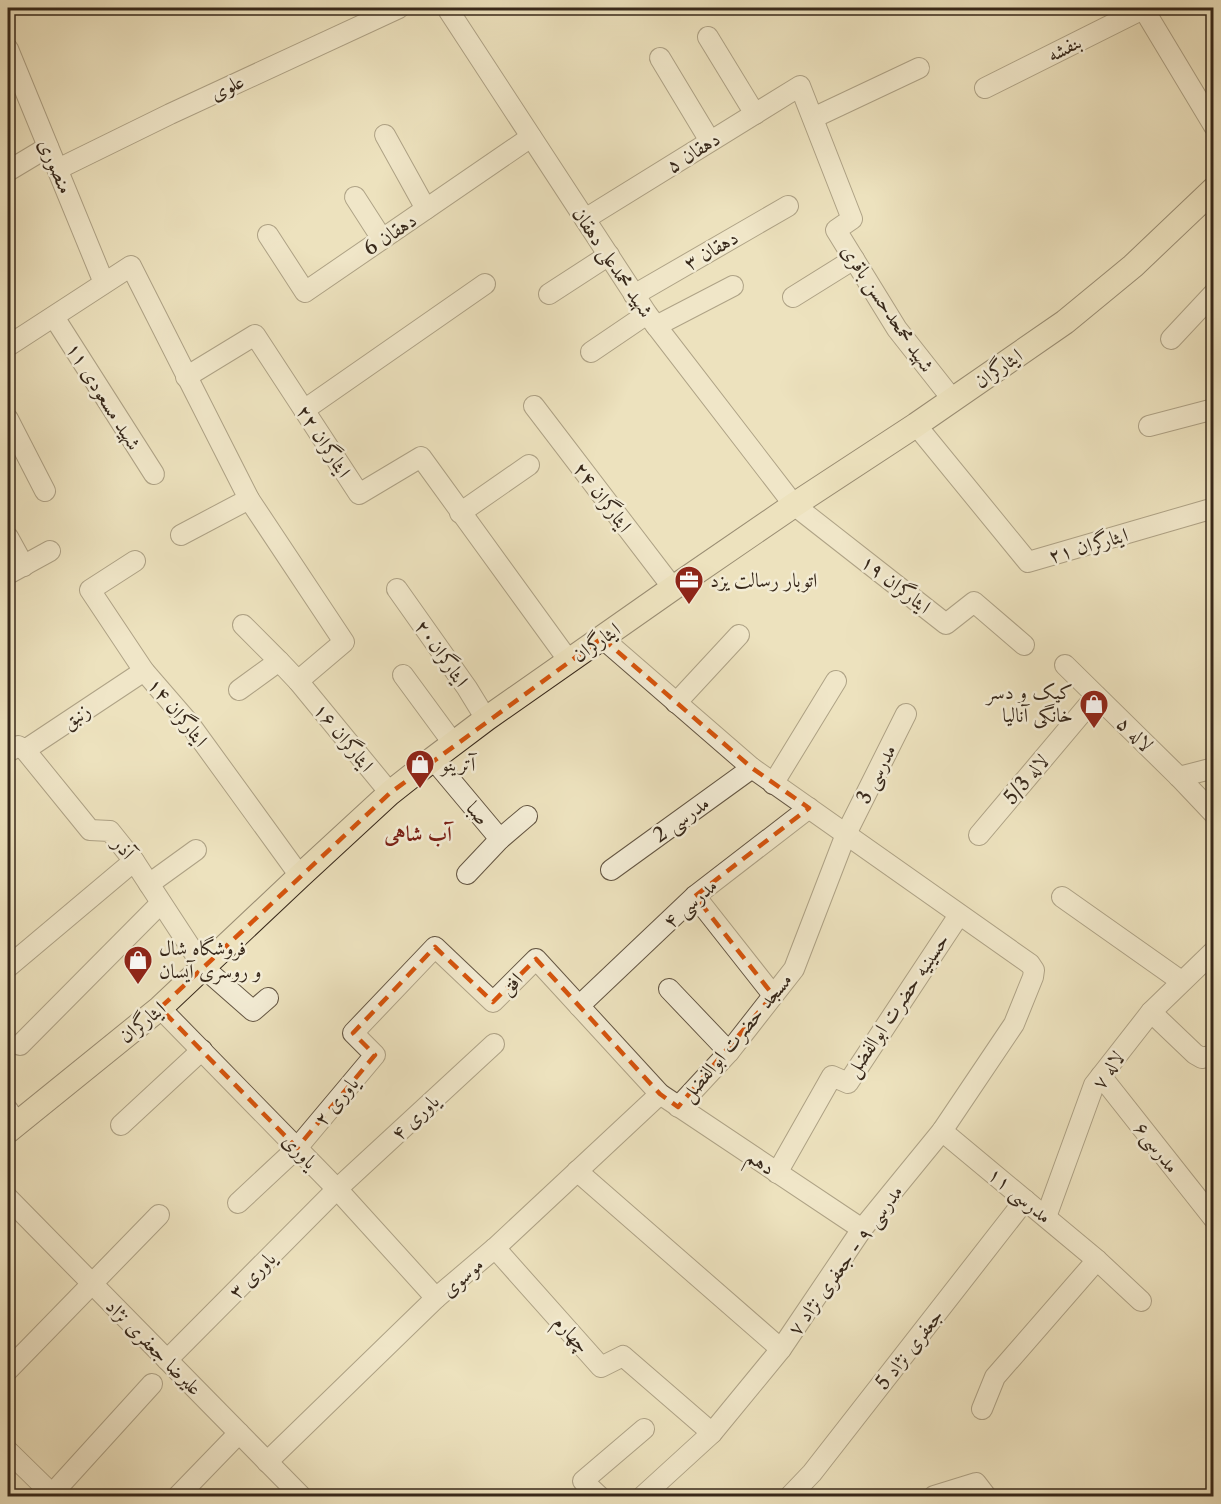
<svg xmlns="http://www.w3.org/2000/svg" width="1221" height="1504" font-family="'Libre Caslon Text',Amiri,serif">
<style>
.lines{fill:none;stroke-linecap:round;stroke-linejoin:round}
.minor-casing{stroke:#645643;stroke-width:22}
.major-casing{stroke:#37281a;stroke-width:26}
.minor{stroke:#f3ecd5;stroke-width:20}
.major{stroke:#ede2be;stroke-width:24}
.marked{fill:none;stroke:#d6540d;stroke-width:4.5;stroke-dasharray:12 8;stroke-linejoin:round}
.labels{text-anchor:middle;stroke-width:5;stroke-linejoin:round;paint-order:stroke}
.street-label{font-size:20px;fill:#37281a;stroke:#f3ecd5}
.poi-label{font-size:20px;fill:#37281a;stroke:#f3ecd5;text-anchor:start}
.neighbourhood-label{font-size:21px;font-weight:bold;fill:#7a1f14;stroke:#f3ecd5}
</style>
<rect width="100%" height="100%" fill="#ede2be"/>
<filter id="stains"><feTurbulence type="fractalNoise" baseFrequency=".00333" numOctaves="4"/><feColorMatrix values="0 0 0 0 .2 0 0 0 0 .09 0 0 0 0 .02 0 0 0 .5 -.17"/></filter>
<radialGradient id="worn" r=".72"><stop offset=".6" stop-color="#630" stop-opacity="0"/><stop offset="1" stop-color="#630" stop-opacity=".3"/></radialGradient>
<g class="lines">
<g class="minor-casing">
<g id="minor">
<polyline points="447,8 647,314 794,505 946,624 974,602 1024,645"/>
<polyline points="1143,8 1214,126"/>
<polyline points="708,37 755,114"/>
<polyline points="8,49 104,283"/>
<polyline points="660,58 710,141"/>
<polyline points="985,88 1145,8"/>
<polyline points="813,118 919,68"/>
<polyline points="385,135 426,209"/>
<polyline points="58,169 170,114 399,8"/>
<polyline points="8,171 48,147"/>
<polyline points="355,197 382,239"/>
<polyline points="585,219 800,86 852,219 836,230 897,329 953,400"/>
<polyline points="268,235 305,292 531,137"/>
<polyline points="549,294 609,255"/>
<polyline points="634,295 788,206"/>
<polyline points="793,297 854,259"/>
<polyline points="54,317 154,474"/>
<polyline points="656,326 733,286"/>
<polyline points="1171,339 1214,293"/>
<polyline points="8,346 131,266 249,499 344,642 298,681"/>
<polyline points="591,352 647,314"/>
<polyline points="186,377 255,335 359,494 421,457 569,661"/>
<polyline points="534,406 673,588"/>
<polyline points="304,410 485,284"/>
<polyline points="8,419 45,491"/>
<polyline points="916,425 1028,562 1214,508"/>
<polyline points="1149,426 1214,409"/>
<polyline points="460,513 529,465"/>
<polyline points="181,535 249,499"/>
<polyline points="8,537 24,566"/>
<polyline points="135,561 90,590 144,671 189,723 300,876"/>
<polyline points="8,574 50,551"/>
<polyline points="397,589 467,688 486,719"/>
<polyline points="243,625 279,661"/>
<polyline points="602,638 752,768 1030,964 1034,970 1033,977 1014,1024 942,1131 862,1229 781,1349 712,1433 643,1496"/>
<polyline points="1065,665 1179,777 1214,814"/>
<polyline points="403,675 453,743"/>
<polyline points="239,690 279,661 298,681 390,793"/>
<polyline points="676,703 739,635"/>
<polyline points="25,750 90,830 110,831 134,861 204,968 253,1011 268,998"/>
<polyline points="8,752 18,746 25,750 144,671"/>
<polyline points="433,759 500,839 527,816"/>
<polyline points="1179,777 1214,768"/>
<polyline points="773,784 836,681"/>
<polyline points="979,835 1096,696"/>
<polyline points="611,870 752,768"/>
<polyline points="467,874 500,839"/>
<polyline points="149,884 196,850"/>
<polyline points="695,896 773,995"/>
<polyline points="1062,897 1181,981"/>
<polyline points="8,967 134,861"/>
<polyline points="669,989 729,1052"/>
<polyline points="579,1006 695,896 809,808"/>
<polyline points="160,1008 337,1189 436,1298"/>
<polyline points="1151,1012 1195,1054 1202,1058 1214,1055"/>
<polyline points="20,1045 161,903"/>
<polyline points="1101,1076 1214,1219"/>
<polyline points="678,1107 729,1052 794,969 846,834 906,714"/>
<polyline points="8,1110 16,1124"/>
<polyline points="121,1125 202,1050"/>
<polyline points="942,1131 1097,1260 1141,1301"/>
<polyline points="577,1171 781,1349"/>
<polyline points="777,1173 832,1076 848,1083 959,915"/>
<polyline points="8,1198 301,1496"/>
<polyline points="238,1203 297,1148 375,1055 353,1033 435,947 493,1002 536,959 660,1094 862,1229"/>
<polyline points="1046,1217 1094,1085 1151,1012 1214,951"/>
<polyline points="495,1248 601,1367 623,1356 712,1433"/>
<polyline points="167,1360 337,1189 494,1044"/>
<polyline points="8,1370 159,1215"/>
<polyline points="982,1409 995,1377 1097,1260"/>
<polyline points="8,1451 54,1496"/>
<polyline points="267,1462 436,1298 495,1248 660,1094"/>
<polyline points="52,1494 152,1384"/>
<polyline points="178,1496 239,1433"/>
<polyline points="599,1496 583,1481 644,1429"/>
<polyline points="790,1496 812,1473 1025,1200"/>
<polyline points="934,1496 976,1483 986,1496"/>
</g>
</g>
<g class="major-casing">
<polyline id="major" points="8,1131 160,1008 300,876 390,793 433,759 486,719 673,588 794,505 916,425 1065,322 1133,266 1214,189"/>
</g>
<use href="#minor" class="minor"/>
<use href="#major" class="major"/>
</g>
<path d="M0 0H1221V1504H0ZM602,638L752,768L809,808L695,896L773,995L678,1107L660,1094L536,959L493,1002L435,947L353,1033L375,1055L297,1148L160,1008L390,793Z" fill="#ede2be" fill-opacity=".55" fill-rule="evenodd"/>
<path class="marked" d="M602,638L752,768L809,808L695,896L773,995L678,1107L660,1094L536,959L493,1002L435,947L353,1033L375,1055L297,1148L160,1008L390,793Z"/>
<defs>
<g id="office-pin" transform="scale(1.5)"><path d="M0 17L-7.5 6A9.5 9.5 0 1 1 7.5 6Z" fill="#8f2418" stroke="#f3ecd5"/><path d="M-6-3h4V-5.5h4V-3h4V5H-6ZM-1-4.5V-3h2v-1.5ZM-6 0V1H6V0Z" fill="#fff"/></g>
<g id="shop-pin" transform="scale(1.5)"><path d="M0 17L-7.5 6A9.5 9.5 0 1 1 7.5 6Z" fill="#8f2418" stroke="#f3ecd5"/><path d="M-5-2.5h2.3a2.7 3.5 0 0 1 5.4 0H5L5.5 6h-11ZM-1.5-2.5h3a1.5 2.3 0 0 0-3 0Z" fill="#fff"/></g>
</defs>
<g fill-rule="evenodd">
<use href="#office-pin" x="689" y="580"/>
<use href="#shop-pin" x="1094" y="704"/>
<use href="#shop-pin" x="420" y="764"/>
<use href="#shop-pin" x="138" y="960"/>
</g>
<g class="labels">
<g class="street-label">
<text transform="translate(1064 48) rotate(-27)" y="7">بنفشه</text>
<text transform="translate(227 87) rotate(-25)" y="7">علوی</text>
<text transform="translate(693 152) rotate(-32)" y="7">دهقان ۵</text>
<text transform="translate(56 166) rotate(67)" y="7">منصوری</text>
<text transform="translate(390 234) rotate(-34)" y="7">دهقان 6</text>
<text transform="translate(711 250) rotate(-30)" y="7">دهقان ۳</text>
<text transform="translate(613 262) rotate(56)" y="7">شهید محمدعلی دهقان</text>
<text transform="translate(888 308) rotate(56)" y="7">شهید محمحدحسن باقری</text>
<text transform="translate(998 368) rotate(-35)" y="7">ایثارگران</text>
<text transform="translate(104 396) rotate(58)" y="7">شهید مسعودی ۱۱</text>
<text transform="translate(324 441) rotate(57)" y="7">ایثارگران ۲۲</text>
<text transform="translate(603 497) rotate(53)" y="7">ایثارگران ۲۴</text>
<text transform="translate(1088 545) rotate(-16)" y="7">ایثارگران ۲۱</text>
<text transform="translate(896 584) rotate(38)" y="7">ایثارگران ۱‍۹</text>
<text transform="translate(596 642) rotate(-35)" y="7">ایثارگران</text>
<text transform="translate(442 653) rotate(55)" y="7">۲۰ایثارگران</text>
<text transform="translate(178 712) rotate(51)" y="7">ایثارگران ۱۴</text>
<text transform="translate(76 716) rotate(-34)" y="7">زنبق</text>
<text transform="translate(1135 734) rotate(44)" y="7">لاله ۵</text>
<text transform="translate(344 737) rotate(51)" y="7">ایثارگران ۱۶</text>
<text transform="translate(876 774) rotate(-63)" y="7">مدرسی 3</text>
<text transform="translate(1026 779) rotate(-50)" y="7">لاله 5/3</text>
<text transform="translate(478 813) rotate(50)" y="7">صبا</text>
<text transform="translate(681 819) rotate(-36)" y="7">مدرسی 2</text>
<text transform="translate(124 848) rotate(51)" y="7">آذر</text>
<text transform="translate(690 903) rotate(-41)" y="7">مدرسی ۴</text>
<text transform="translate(511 984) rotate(-45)" y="7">افق</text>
<text transform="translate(897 1005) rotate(-56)" y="7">حسینیه حضرت ابوالفضل</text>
<text transform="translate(142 1022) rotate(-39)" y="7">ایثارگران</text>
<text transform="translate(736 1037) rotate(-50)" y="7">مسجد حضرت ابوالفضل</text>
<text transform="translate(1108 1070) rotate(-55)" y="7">لاله ۷</text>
<text transform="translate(336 1101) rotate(-50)" y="7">یاوری ۲</text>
<text transform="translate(415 1117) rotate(-43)" y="7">یاوری ۴</text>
<text transform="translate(1157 1147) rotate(52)" y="7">مدرسی۶</text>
<text transform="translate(300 1151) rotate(46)" y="7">یاوری</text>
<text transform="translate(761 1162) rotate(34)" y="7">دهم</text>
<text transform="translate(1020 1195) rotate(40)" y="7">مدرسی ۱۱</text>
<text transform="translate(845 1260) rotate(-54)" y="7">مدرسی ۹ - جعفری نژاد ۷</text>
<text transform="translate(252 1275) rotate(-45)" y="7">یاوری ۳</text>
<text transform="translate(462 1277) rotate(-41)" y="7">موسوی</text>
<text transform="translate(572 1334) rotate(48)" y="7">چهارم</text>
<text transform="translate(154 1347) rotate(45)" y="7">علیرضا جعفری نژاد</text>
<text transform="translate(909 1349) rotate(-52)" y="7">جعفری نژاد 5</text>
</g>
<g class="poi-label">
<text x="710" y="587">اتوبار رسالت یزد</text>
<text x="1073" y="699" text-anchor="end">کیک و دسر<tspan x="1073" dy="23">خانگی آنالیا</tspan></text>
<text x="441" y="771">آترینو</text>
<text x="159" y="955">فروشگاه شال<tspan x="159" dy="23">و روسری آیسان</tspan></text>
</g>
<g class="neighbourhood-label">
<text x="418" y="841">آب شاهی</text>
</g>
</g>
<rect width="1221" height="1504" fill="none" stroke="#ede2be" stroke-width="30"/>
<rect x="9" y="9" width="1203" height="1486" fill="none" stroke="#37281a" stroke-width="3"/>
<rect x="15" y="15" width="1191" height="1474" fill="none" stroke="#37281a" stroke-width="1.5"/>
<rect width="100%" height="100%" filter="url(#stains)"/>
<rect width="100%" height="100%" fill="url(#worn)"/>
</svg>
